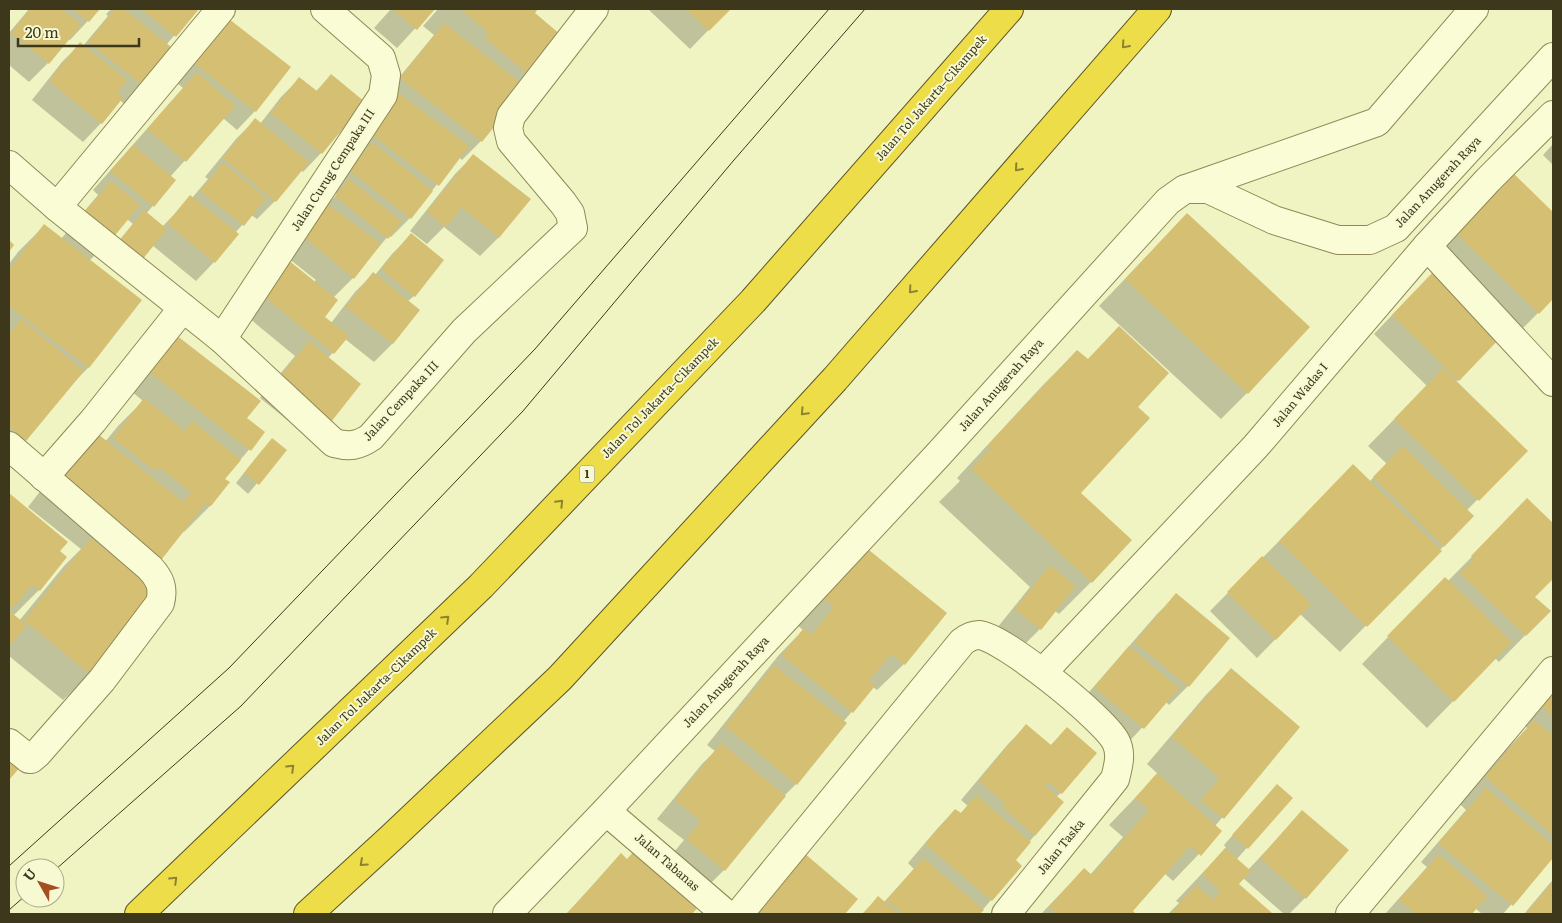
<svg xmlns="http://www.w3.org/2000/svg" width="1562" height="923" font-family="Literata,serif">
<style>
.shadow{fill:#0003}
.building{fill:#d5bf73}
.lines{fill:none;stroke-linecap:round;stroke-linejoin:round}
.minor-casing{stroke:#8f8957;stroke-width:30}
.highway-casing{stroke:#5d542b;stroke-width:30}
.minor{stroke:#fafcd6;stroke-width:28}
.highway{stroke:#ecdd49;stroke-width:28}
.tram{stroke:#3d381c;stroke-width:1}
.oneway{stroke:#8c8230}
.labels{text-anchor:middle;stroke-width:4;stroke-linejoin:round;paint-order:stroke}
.shield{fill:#f7f9d3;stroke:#757253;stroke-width:1}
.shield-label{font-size:11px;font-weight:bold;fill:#3d381c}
.street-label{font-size:12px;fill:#3d381c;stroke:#f7f9d3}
</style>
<rect width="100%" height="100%" fill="#f0f3c2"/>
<g class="shadow">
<polygon points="29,9 99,9 70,40 68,39 48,63 29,82 9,65 9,33"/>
<polygon points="111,9 197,9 166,45 174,51 126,106 120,100 101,123 83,142 32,100 62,62 80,44 83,46 108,16 106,14"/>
<polygon points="391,9 433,9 397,48 374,28"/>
<polygon points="438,9 537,9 533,13 565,41 524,87 481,141 462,160 459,157 410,218 391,237 389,235 353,278 333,298 323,317 331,323 355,292 374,273 375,275 392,254 411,235 414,296 408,301 393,343 374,362 345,339 328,358 311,439 260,398 295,356 238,309 265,276 314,282 316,280 283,254 337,194 332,190 358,157 349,150 383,97 434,35 423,26"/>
<polygon points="648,9 729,9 690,49"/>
<polygon points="210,39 255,111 237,130 223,118 170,177 174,180 146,214 162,227 191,197 192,198 208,179 205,177 236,139 255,120 260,124 281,97 300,78 316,91 331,76 321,153 303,172 301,170 275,201 257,219 251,215 235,233 214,262 196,281 152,245 106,256 133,224 127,219 106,244 89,261 89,367 69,387 25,440 9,457 9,264 18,252 44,226 61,239 98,195 93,190 183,88 177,83"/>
<polygon points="1553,144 1553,165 1543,155"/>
<polygon points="474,155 499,237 480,256 444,227 427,244 410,231 455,174"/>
<polygon points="1511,173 1553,213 1553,298 1512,339 1428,258"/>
<polygon points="1187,214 1247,393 1221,419 1099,306"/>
<polygon points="1415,291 1500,336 1456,382 1526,451 1467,510 1473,516 1340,652 1300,614 1257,658 1210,611 1353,466 1369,482 1387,464 1368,446 1427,386 1374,334"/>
<polygon points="1077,351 1137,407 1080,493 1091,582 1059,614 1055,611 1040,629 1022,647 997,628 1030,587 939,502 960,481 957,478 1044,384"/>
<polygon points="158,355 263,433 224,479 228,483 210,506 184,532 182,531 157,563 141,580 90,674 63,700 9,656 9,495 66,542 58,551 65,557 39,590 13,616 19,621 64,566 81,549 28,507 66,458 105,442 118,426 143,401 130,390"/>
<polygon points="263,449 285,450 248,494 236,483"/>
<polygon points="1528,500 1553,525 1553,577 1534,597 1549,611 1499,662 1495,658 1427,728 1362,664 1419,605 1448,581"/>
<polygon points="833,570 904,664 877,690 873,687 843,722 796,784 783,797 724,870 706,888 669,858 684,840 657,819 702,764 715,751 707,745 778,656 803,630 792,621"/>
<polygon points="1177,595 1228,638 1188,686 1169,705 1166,702 1124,747 1076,707 1158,613"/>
<polygon points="1231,669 1299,727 1215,826 1221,831 1173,881 1164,873 1131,911 1134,914 1041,914 1084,869 1090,875 1123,837 1109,825 1158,774 1147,764 1205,696"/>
<polygon points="1553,690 1553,856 1503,914 1482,914 1475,908 1470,914 1385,914 1427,867 1421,862 1466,810 1460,804 1508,748 1527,728 1523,724"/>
<polygon points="1026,726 1050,746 1067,729 1061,793 1056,797 1035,835 1014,860 1021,866 991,900 979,914 862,914 878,898 884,902 914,869 908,863 937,829 955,810 960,814 968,806 961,800 1008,744"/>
<polygon points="1268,795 1291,798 1236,860 1248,870 1302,812 1305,898 1289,914 1284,914 1243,878 1238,884 1271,914 1168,914 1179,903 1176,901 1226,848 1224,845"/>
<polygon points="621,855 626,860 697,906 690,914 566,914"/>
<polygon points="779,867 856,899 843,914 738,914"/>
<polygon points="1553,880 1553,914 1524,914 1550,883"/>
</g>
<g class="building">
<polygon points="30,9 62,9 81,25 49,64 11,33"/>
<polygon points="72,9 100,9 89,22"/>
<polygon points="115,9 124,9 176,51 146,88 88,42"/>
<polygon points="141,9 199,9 176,37"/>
<polygon points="392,9 435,9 417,30"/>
<polygon points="460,9 538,9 535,13 567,40 534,79 485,38 489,33"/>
<polygon points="686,9 731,9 709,31"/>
<polygon points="229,19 291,67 256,112 194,63"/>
<polygon points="444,23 526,87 482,142 400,78"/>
<polygon points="80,42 127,80 117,93 123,98 102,124 49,81"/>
<polygon points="197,72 235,106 186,162 147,129"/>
<polygon points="331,74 365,102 322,154 271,113 299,77 317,91"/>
<polygon points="397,92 469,146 439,186 367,131"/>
<polygon points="255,118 309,162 276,202 223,158"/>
<polygon points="372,142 433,191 411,219 350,171"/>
<polygon points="133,145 176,180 154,207 110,171"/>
<polygon points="473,154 531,199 499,238 462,207 446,227 427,212"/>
<polygon points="223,163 266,198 244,226 200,191"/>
<polygon points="1511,171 1553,212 1553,299 1539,314 1454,231"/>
<polygon points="349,179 402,222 388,239 335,196"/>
<polygon points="111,181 140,205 107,245 78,220"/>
<polygon points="190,195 239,234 215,263 167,223"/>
<polygon points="326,203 381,244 354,279 301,234"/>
<polygon points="144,210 167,229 138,265 115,246"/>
<polygon points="1187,213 1310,327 1248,394 1125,279"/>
<polygon points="44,224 142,300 89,368 9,306 9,270"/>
<polygon points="411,233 444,260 415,297 381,269"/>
<polygon points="9,240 14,245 9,252"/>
<polygon points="283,256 338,300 325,317 349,336 334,354 255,289"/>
<polygon points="1434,271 1502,336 1459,381 1392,315"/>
<polygon points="373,272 420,310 393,344 346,307"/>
<polygon points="21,319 84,371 26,441 9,427 9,334"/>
<polygon points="1119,326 1169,373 1138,407 1150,418 1081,493 1132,540 1092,583 971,469 991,448 988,445 1077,350 1088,359"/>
<polygon points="176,335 261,401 247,418 265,432 251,451 148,371"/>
<polygon points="309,341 361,384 331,422 278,379"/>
<polygon points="1443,368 1528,451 1479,501 1394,419"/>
<polygon points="144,398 185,431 192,421 241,460 225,479 230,482 211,506 206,503 158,564 53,480 93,430 183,502 191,492 159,467 155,471 113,438"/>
<polygon points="272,438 287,450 259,485 244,473"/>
<polygon points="1403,446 1474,516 1444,547 1373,477"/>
<polygon points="1353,464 1442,551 1367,627 1279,541"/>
<polygon points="9,493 68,542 60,551 67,557 40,591 32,585 13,608 9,604"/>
<polygon points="1527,498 1553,523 1553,579 1535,597 1551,611 1526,636 1460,573 1474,559 1471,556"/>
<polygon points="91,538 157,592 91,675 24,620"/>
<polygon points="859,542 947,613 905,665 891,654 869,681 875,686 853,713 782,655 804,628 812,634 834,607 817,594"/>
<polygon points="1262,556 1311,604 1276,640 1227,592"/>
<polygon points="1050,565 1076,586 1041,630 1015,609"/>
<polygon points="1445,577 1512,642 1454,702 1387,636"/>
<polygon points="1176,593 1230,638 1189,687 1135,642"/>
<polygon points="9,611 27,625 9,647"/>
<polygon points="1129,646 1179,688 1144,729 1094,687"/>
<polygon points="774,665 847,723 797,785 725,726"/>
<polygon points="1231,668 1300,727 1224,819 1201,800 1220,778 1172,737"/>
<polygon points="1553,690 1553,717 1541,705"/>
<polygon points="1534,720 1553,736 1553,835 1485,777"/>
<polygon points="1026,724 1051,745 1067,727 1097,753 1062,794 1049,782 1045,786 1064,802 1035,836 1002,807 1006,804 979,781"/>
<polygon points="721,743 786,796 725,871 686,839 701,821 675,800"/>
<polygon points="9,753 22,765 9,780"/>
<polygon points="1157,773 1222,831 1201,856 1190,846 1133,911 1136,914 1057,914 1049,907 1084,868 1092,875 1149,810 1135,798"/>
<polygon points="1277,784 1293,798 1248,849 1232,835"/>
<polygon points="1486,788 1553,845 1553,858 1513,906 1438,843"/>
<polygon points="976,795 1031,842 1016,860 1022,866 992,901 925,844 955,809 961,813"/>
<polygon points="1302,810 1349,850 1306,899 1260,858"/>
<polygon points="797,847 858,899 845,914 766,914 750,901"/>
<polygon points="1225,848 1251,871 1239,884 1273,914 1170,914 1196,885 1213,900 1221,891 1202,874"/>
<polygon points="635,850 699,906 692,914 567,914 621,853 627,859"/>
<polygon points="1439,854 1487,896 1472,914 1416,914 1399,900"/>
<polygon points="923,858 984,910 980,914 904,914 887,900"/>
<polygon points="1553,881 1553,914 1530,914 1527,912"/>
<polygon points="878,896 899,914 863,914"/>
</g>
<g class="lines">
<g class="minor-casing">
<g id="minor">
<path d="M9,165L57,207L222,339L334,443C349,447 358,446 371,437L464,331L573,228L570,213L563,203L511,141L508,128L511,116L594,9"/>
<polyline points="1189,188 1377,122 1474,9"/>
<polyline points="57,207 221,9"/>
<polyline points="1427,246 1553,382"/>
<polyline points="222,339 383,95 386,75 381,58 325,9"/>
<path d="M9,446L150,568C160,579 164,588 160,603L102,680L37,754L31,759H29L9,743"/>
<polyline points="44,477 93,421 183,308"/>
<polyline points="1043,672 1256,446 1427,246 1488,180 1553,115"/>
<polyline points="606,811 726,914"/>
<polyline points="507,914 606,811 937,456 1168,201 1185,189 1208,189 1274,220 1338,240 1370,240 1396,228 1553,57"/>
<path d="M739,914L962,642C967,638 973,635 979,635C1003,637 1106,720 1116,742C1122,754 1118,767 1115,779L1006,914"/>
<polyline points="1350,914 1553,671"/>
</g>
</g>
<g class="highway-casing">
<g id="highway">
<polyline points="139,914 481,586 753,301 1009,9"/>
<polyline points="308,914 391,838 560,678 835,379 1157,9"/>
</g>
</g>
<use href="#minor" class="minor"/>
<use href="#highway" class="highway"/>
<g class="tram">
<polyline points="9,866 229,668 535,349 829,9"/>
<polyline points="55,870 241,706 523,411 734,160 865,9"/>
<polyline points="9,910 25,896"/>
</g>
</g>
<defs><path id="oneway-chevron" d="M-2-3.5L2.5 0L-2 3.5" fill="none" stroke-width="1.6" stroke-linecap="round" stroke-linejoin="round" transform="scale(1.25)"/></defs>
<g class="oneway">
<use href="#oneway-chevron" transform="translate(1125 45) rotate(131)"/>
<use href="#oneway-chevron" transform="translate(1018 168) rotate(131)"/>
<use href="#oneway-chevron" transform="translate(912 290) rotate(131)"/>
<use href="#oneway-chevron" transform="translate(804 412) rotate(133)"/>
<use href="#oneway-chevron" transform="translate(560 503) rotate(-46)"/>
<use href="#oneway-chevron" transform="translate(446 619) rotate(-44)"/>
<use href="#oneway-chevron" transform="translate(291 768) rotate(-44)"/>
<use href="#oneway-chevron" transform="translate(363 863) rotate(138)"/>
<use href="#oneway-chevron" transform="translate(174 880) rotate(-44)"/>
</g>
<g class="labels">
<rect class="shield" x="579.5" y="465.5" width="15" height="17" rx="4"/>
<g class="shield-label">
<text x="587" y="478">1</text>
</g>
<g class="street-label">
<text transform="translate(931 98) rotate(-49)" y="4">Jalan Tol Jakarta–Cikampek</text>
<text transform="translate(333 170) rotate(-57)" y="4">Jalan Curug Cempaka III</text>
<text transform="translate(1438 182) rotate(-47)" y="4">Jalan Anugerah Raya</text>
<text transform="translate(1001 385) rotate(-48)" y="4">Jalan Anugerah Raya</text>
<text transform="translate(1300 395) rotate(-50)" y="4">Jalan Wadas I</text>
<text transform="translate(660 398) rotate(-46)" y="4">Jalan Tol Jakarta–Cikampek</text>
<text transform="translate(401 401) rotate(-47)" y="4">Jalan Cempaka III</text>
<text transform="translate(726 682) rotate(-47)" y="4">Jalan Anugerah Raya</text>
<text transform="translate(376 687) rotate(-44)" y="4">Jalan Tol Jakarta–Cikampek</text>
<text transform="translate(1061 847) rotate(-51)" y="4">Jalan Taska</text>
<text transform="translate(667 862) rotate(41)" y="4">Jalan Tabanas</text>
</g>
</g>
<rect width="1562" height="923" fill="none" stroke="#3d381c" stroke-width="20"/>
<g transform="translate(40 883) rotate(309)"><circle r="24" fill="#f7f9d3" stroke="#adac8a"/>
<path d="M0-4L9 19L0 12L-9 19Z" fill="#a54e1f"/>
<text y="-8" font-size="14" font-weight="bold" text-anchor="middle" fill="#3d381c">U</text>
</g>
<path d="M18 38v8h121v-8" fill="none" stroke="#3d381c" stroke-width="2.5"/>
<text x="25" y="38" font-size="15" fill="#3d381c" stroke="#f7f9d3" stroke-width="4" paint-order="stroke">20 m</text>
</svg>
